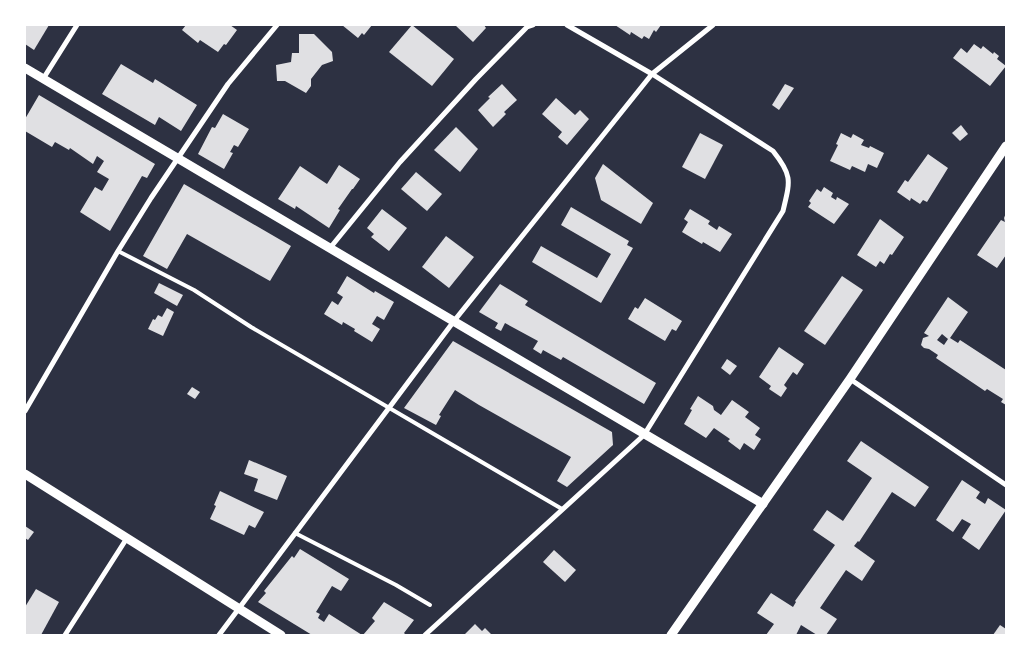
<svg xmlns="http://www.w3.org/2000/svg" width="1031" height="660" font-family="'Varela Round',sans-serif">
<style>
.building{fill:#e0e0e3;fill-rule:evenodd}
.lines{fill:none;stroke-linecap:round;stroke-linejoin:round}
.service{stroke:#fff;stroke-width:4}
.minor{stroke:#fff;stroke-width:5}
.tertiary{stroke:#fff;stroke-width:9}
</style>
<rect width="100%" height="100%" fill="#2d3142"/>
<g class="building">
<polygon points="25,25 49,25 34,50 25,44"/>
<polygon points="186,25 230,25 237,30 226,45 224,44 218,52 200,40 198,43 182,30"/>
<polygon points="342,25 372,25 364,35 362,33 358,38"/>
<polygon points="412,25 454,59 432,86 389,52"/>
<polygon points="455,25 484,25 486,28 473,42"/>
<polygon points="615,25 661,25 656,32 654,30 649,39 644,36 642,39 631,32 630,35"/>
<polygon points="299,34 314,34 332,52 333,61 322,65 311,79 311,86 306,93 285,81 277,81 276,65 291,62 292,53 299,53"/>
<polygon points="974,44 981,49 983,46 993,54 994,52 999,56 997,59 1006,66 990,86 953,58 961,48 967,53"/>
<polygon points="121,64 153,83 155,79 197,105 181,131 159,117 155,125 102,94"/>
<polygon points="502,84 517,100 504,112 506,114 493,127 478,110 490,98 488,97"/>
<polygon points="785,84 794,88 779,110 772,105"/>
<polygon points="39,95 155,164 147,178 142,176 110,231 80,212 95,187 102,191 109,179 97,172 104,161 97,156 93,164 70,148 69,150 55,142 52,147 25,131 25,119"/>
<polygon points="556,98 575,115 580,110 589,119 567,145 558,137 562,132 542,114"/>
<polygon points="223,114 249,129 238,147 234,145 230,152 233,153 224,169 198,154 212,127 215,128"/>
<polygon points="961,125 968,134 960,141 952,133"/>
<polygon points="456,127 478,149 460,172 434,150"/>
<polygon points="700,133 723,145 705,179 682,167"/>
<polygon points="841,133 851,138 853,134 864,140 861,145 869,148 870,146 884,153 877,168 868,164 865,172 852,166 850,170 830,161 838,145 836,144"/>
<polygon points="928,154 948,168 927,202 923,200 920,204 911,198 910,201 897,192 905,180 908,182"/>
<polygon points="603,164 653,203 641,224 601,200 595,178"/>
<polygon points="339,165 360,179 353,189 352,189 338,209 340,210 329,228 296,206 295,209 278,199 300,166 327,184"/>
<polygon points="416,172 442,194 427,211 401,189"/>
<polygon points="184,184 291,246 270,281 187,234 167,269 143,256"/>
<polygon points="824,187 833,193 831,197 836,200 837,197 849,204 834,224 808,207 811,203 809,201 817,189 821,192"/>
<polygon points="571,207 629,241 627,245 633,248 601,303 532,262 541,246 597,278 611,254 561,225"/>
<polygon points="382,209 407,228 389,251 371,237 374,234 367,228"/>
<polygon points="690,209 710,221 708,224 717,230 719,226 732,234 720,252 703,242 702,244 682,232 688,222 684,219"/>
<polygon points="1006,213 1006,255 997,268 977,255 1001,220 1005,222 1004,218"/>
<polygon points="880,219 904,237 892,255 890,254 884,264 880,261 876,267 857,255"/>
<polygon points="446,236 474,257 449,288 422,267"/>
<polygon points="347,276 374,293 375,291 394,302 384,320 377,316 372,324 380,329 372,342 354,331 355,329 343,322 342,325 324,314 332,301 338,305 343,297 337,293"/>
<polygon points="842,276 863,290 825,345 804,331"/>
<polygon points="159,283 183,295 177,306 154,293"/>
<polygon points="500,284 528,301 525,305 656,383 644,404 563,357 561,360 543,350 541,354 533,349 538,341 505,323 501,331 495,328 498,323 479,312"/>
<path d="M948,297L968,312L950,338L958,343L960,340L1006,370V405L1001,402L1003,399L987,389L985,391L936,358L938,355L929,349L924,348L921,345L923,338L929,336L924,333ZM942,334L948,339L944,345L937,340Z"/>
<polygon points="645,298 682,321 676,331 672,329 665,341 628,319 635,307 638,309"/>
<polygon points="167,308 174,312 163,336 148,329 153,319 155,320 158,315 162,317"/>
<polygon points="453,341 612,432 613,445 567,487 557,481 571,457 479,405 455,390 439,415 441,416 436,425 404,408"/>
<polygon points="779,347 804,364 797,375 793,372 784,385 787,388 781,397 769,389 771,386 759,377"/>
<polygon points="727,359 737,366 730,375 721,368"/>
<polygon points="192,387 200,392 195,399 187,394"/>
<polygon points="698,396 713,406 714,410 721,415 732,400 749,412 745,417 760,428 755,435 761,439 754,450 744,443 740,450 728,441 730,439 714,428 706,438 684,424 692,410 690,409"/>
<polygon points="861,441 929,487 915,507 892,492 859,542 858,541 854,546 875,561 862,581 846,570 820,608 837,619 826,635 817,635 801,625 796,635 766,635 774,624 757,613 771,593 793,607 796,602 795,601 835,545 813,530 827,510 843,521 872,478 847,461"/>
<polygon points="249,460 287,476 277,500 254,491 258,479 244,474"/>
<polygon points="962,480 980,492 976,498 985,504 988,498 1006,510 979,550 962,538 971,524 962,519 953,532 936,520"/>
<polygon points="220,491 264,512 255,528 249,525 244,535 210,519 216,506 214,505"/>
<polygon points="25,526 34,532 28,540 25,538"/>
<polygon points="300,549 349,579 341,591 332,586 316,612 320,614 318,618 324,622 329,614 362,635 312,635 258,602 266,593 264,591 292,556 294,558"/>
<polygon points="554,550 576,570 565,582 543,562"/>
<polygon points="36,589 59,602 41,635 25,635 25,607"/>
<polygon points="384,602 414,620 404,633 406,635 363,635 375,621 372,618"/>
<polygon points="475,624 482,631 485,628 492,635 464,635"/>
<polygon points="1000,625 1006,629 1006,635 993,635"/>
</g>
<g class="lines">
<g class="service">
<polyline points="118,251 194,290 251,327 562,509"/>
<polyline points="295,533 396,585 430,605"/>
</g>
<g class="minor">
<polyline points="43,79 77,25"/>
<polyline points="330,248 400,162 476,79 527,27 533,25"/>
<polyline points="850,379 1006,485"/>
<polyline points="25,411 118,251 151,198 228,84 277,25"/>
<polyline points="65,635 127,538"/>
<polyline points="219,635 454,321 652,74 713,25"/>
<path d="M425,635L644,435L783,211C790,181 793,176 773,151L652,74L567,25"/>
</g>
<g class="tertiary">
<polyline points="25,68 763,504"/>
<polyline points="25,474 281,635"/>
<polyline points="671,635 850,379 1006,146"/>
</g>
</g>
<rect width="1031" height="660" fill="none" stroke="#ffffff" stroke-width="52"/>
</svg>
